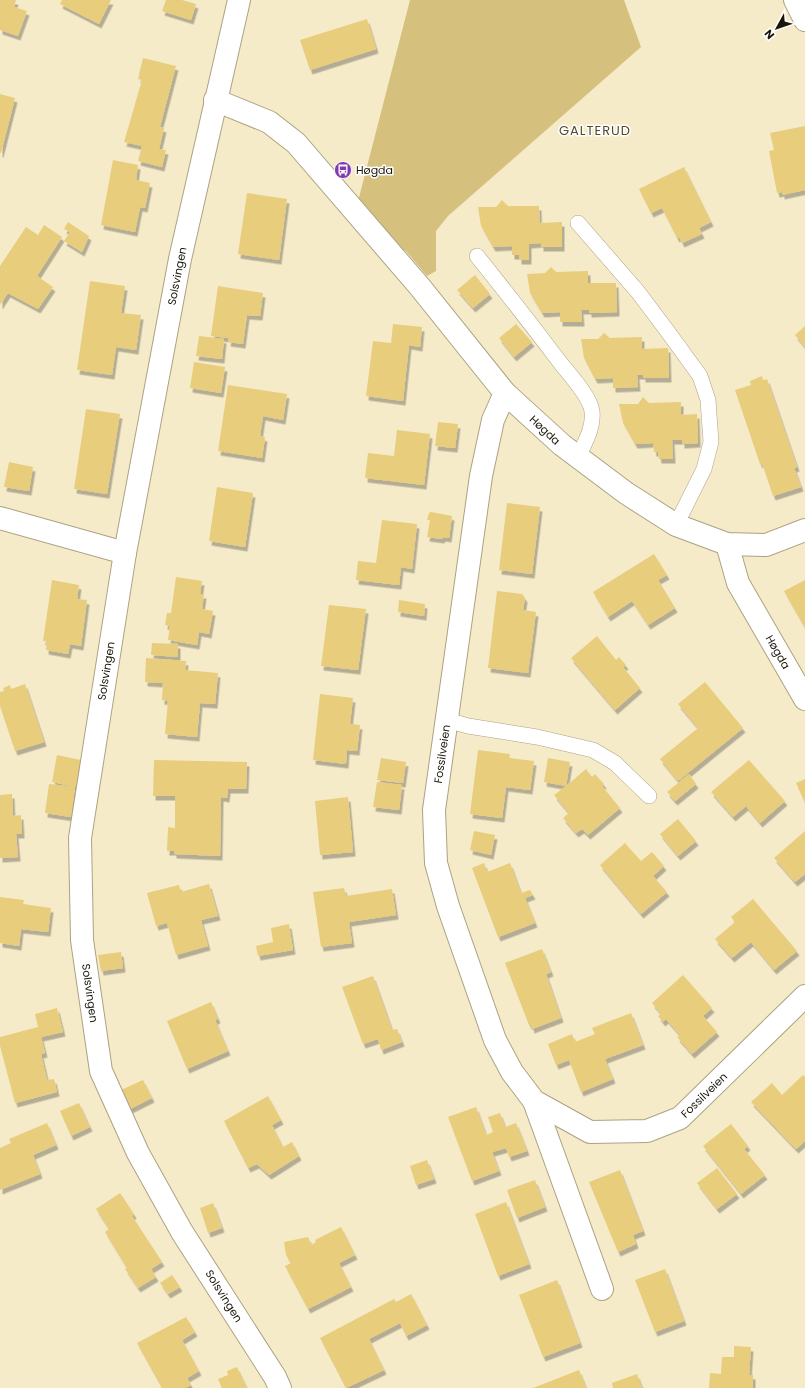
<svg xmlns="http://www.w3.org/2000/svg" width="805" height="1388" font-family="Poppins,sans-serif">
<style>
.green{fill:#d5c07e}
.building{fill:#e8cd7c;filter:url(#shadow)}
.lines{fill:none;stroke-linecap:round;stroke-linejoin:round}
.lane-casing{stroke:#aca282;stroke-width:16}
.street-casing{stroke:#aca282;stroke-width:24}
.lane{stroke:#fff;stroke-width:15}
.street{stroke:#fff;stroke-width:22}
.labels{text-anchor:middle;stroke-width:3;stroke-linejoin:round;paint-order:stroke}
.poi-label{font-size:11px;fill:#191509;stroke:#fff;text-anchor:start}
.street-label{font-size:11px;fill:#191509;stroke:#fff}
.quarter-label{font-size:13px;letter-spacing:1px;fill:#534a2d;stroke:#fff}
</style>
<defs>
<filter id="shadow"><feDropShadow dx="2.5" dy="4.5" stdDeviation="0" flood-color="#0004"/></filter>
</defs>
<rect width="100%" height="100%" fill="#f6ebc9"/>
<polygon class="green" points="410,0 624,0 641,47 448,216 436,231 436,271 427,276 405,250 394,258 355,213"/>
<g class="building">
<polygon points="0,0 16,0 14,7 27,11 18,36 0,30"/>
<polygon points="62,0 111,0 99,24 60,4"/>
<polygon points="166,0 182,0 196,4 191,20 162,11"/>
<polygon points="367,19 376,49 310,70 300,40"/>
<polygon points="143,58 176,66 160,127 164,128 159,149 166,150 162,167 138,161 142,146 124,142 142,80 138,79"/>
<polygon points="0,94 15,98 1,153 0,153"/>
<polygon points="805,126 805,190 782,195 782,192 777,193 769,151 774,150 770,133"/>
<polygon points="113,160 138,165 136,180 150,183 145,208 140,207 135,232 101,225"/>
<polygon points="684,167 711,222 699,228 702,234 682,243 679,237 677,238 662,208 651,213 639,189"/>
<polygon points="247,193 287,199 279,260 238,254"/>
<polygon points="502,200 508,206 539,206 540,241 540,223 562,222 562,247 541,247 541,243 529,244 529,260 519,260 519,255 512,255 512,246 493,247 481,226 478,207 496,207"/>
<polygon points="68,222 89,236 82,252 64,241 70,232 64,229"/>
<polygon points="44,225 62,237 37,276 53,287 38,309 8,293 0,305 0,266 26,227 38,235"/>
<polygon points="551,267 556,272 588,271 588,283 616,283 617,312 589,313 589,310 581,310 582,322 560,322 560,312 542,313 530,293 527,274 545,273"/>
<polygon points="475,275 490,294 473,308 457,290"/>
<polygon points="90,281 125,286 121,313 141,315 136,350 116,347 112,375 77,370"/>
<polygon points="218,286 263,293 260,316 247,315 243,344 228,342 229,338 211,336"/>
<polygon points="393,324 422,327 420,347 409,345 403,401 366,396 373,341 391,343"/>
<polygon points="516,324 532,342 514,357 499,338"/>
<polygon points="805,326 805,347 795,335"/>
<polygon points="604,333 610,338 642,337 642,349 668,348 669,378 643,378 643,375 637,375 638,387 613,388 613,378 595,379 584,358 581,339 598,339"/>
<polygon points="199,336 224,339 222,359 196,356"/>
<polygon points="194,362 225,367 221,393 190,388"/>
<polygon points="762,376 763,380 767,379 797,467 794,468 801,487 773,496 762,463 760,464 735,390 751,385 750,381"/>
<polygon points="228,385 287,394 283,420 263,416 260,436 265,437 262,458 218,451"/>
<polygon points="643,397 649,403 681,402 681,415 697,414 698,443 682,444 682,440 672,440 673,459 659,459 658,452 654,452 653,443 635,444 623,423 619,404 638,404"/>
<polygon points="86,409 120,414 107,494 74,489"/>
<polygon points="438,422 458,424 455,448 435,446"/>
<polygon points="397,430 430,434 424,485 365,478 368,453 394,456"/>
<polygon points="9,462 33,467 29,491 4,487"/>
<polygon points="217,487 253,493 245,547 209,541"/>
<polygon points="507,503 540,507 532,574 499,570"/>
<polygon points="431,512 452,516 449,538 443,537 442,539 427,537 430,520 427,520 429,513"/>
<polygon points="382,520 417,524 412,569 401,567 399,585 356,580 358,561 376,563"/>
<polygon points="654,554 667,575 658,580 675,608 648,625 632,601 608,617 593,592"/>
<polygon points="176,577 202,581 200,594 204,594 202,609 213,611 209,634 199,632 197,645 168,640 170,626 165,625 167,613 171,613"/>
<polygon points="52,580 79,585 77,599 87,600 81,646 70,644 68,654 46,650 47,641 43,641"/>
<polygon points="805,580 805,628 784,591"/>
<polygon points="497,591 522,594 525,598 523,610 536,612 528,673 488,668"/>
<polygon points="399,600 425,604 424,616 398,612"/>
<polygon points="329,605 366,609 358,670 321,666"/>
<polygon points="597,636 616,660 619,657 626,665 623,667 640,688 615,710 571,658"/>
<polygon points="152,643 178,644 178,657 151,655"/>
<polygon points="146,658 186,661 185,670 218,673 215,704 200,703 197,737 165,734 168,701 162,700 163,683 145,682"/>
<polygon points="705,682 743,728 678,781 660,759 698,728 678,704"/>
<polygon points="25,684 44,742 15,751 0,706 0,692 4,691 3,688 10,685 11,689"/>
<polygon points="320,694 353,698 350,724 360,725 357,751 347,750 346,764 313,760"/>
<polygon points="478,750 510,754 509,758 534,761 530,790 506,787 502,818 470,814"/>
<polygon points="57,755 81,760 76,787 52,782"/>
<polygon points="381,758 406,762 403,783 377,780"/>
<polygon points="548,758 570,762 566,786 586,769 592,777 595,774 604,784 602,786 620,808 588,835 582,829 576,833 563,818 569,813 554,795 566,786 544,782"/>
<polygon points="154,760 247,762 246,789 228,789 227,798 221,797 220,856 174,854 174,851 167,851 168,827 175,828 175,796 153,796"/>
<polygon points="749,760 785,801 760,823 746,806 733,817 711,792"/>
<polygon points="689,774 696,784 675,801 667,792"/>
<polygon points="805,779 805,803 796,783"/>
<polygon points="377,782 402,785 399,810 373,807"/>
<polygon points="49,784 75,787 71,817 45,813"/>
<polygon points="12,794 13,816 21,815 22,834 16,834 18,857 0,858 0,795"/>
<polygon points="348,797 353,852 320,855 315,801"/>
<polygon points="678,819 696,841 678,856 660,834"/>
<polygon points="474,831 495,835 491,855 470,850"/>
<polygon points="805,831 805,874 795,882 774,858"/>
<polygon points="625,843 641,861 652,852 664,866 653,876 667,892 641,914 600,865"/>
<polygon points="484,863 487,872 510,863 521,893 530,890 533,895 525,898 535,923 498,937 472,868"/>
<polygon points="209,884 218,916 201,920 208,946 176,955 167,923 156,926 147,893 179,885 181,892"/>
<polygon points="344,888 346,896 392,889 396,915 349,922 352,943 321,947 313,892"/>
<polygon points="0,897 24,900 23,904 51,908 48,932 21,929 19,946 0,943"/>
<polygon points="753,899 797,951 774,970 751,942 732,958 715,939 735,922 731,917"/>
<polygon points="289,924 293,950 258,956 256,946 273,942 271,928"/>
<polygon points="542,949 551,972 546,974 561,1018 532,1029 531,1025 529,1025 505,963"/>
<polygon points="121,952 123,968 101,971 98,955"/>
<polygon points="683,975 712,1008 703,1016 717,1032 692,1054 677,1037 680,1035 666,1019 663,1022 658,1016 661,1014 652,1003"/>
<polygon points="373,976 392,1030 397,1029 402,1042 381,1050 378,1039 363,1044 342,987"/>
<polygon points="211,1002 218,1019 215,1020 228,1051 187,1069 167,1021"/>
<polygon points="57,1008 63,1032 41,1037 45,1053 41,1054 47,1080 54,1079 57,1092 15,1103 0,1046 0,1037 38,1027 35,1014"/>
<polygon points="631,1013 643,1045 605,1059 613,1079 581,1092 569,1060 556,1065 548,1044 572,1034 575,1042 595,1034 592,1028"/>
<polygon points="803,1075 805,1077 805,1141 796,1149 751,1102 772,1083 782,1095"/>
<polygon points="143,1080 152,1098 130,1109 121,1090"/>
<polygon points="268,1096 281,1120 272,1125 283,1147 292,1142 299,1156 269,1175 257,1164 248,1168 224,1121"/>
<polygon points="79,1103 90,1127 71,1136 60,1111"/>
<polygon points="476,1107 486,1135 493,1132 488,1117 500,1113 505,1127 516,1123 527,1151 509,1157 506,1148 492,1152 499,1171 472,1181 448,1117"/>
<polygon points="47,1123 56,1145 33,1155 40,1174 0,1190 0,1148 11,1143 9,1139"/>
<polygon points="731,1124 748,1146 744,1149 765,1175 741,1194 703,1146"/>
<polygon points="427,1160 434,1179 416,1185 410,1166"/>
<polygon points="717,1168 737,1194 717,1209 697,1183"/>
<polygon points="620,1170 643,1231 633,1235 636,1244 618,1252 589,1182"/>
<polygon points="535,1180 545,1207 517,1218 507,1190"/>
<polygon points="120,1193 134,1214 132,1216 162,1262 151,1269 156,1277 138,1288 125,1269 127,1268 105,1232 109,1229 96,1209"/>
<polygon points="506,1202 529,1264 498,1276 475,1214"/>
<polygon points="213,1203 222,1228 208,1233 200,1208"/>
<polygon points="341,1227 355,1255 339,1263 351,1287 308,1309 285,1266 291,1263 286,1255 284,1242 308,1237 311,1245 316,1242 315,1240"/>
<polygon points="665,1269 684,1321 655,1332 635,1280"/>
<polygon points="172,1275 180,1287 168,1294 160,1283"/>
<polygon points="557,1280 580,1343 543,1357 519,1295"/>
<polygon points="411,1294 427,1325 406,1336 400,1323 369,1339 384,1370 346,1388 320,1338 394,1299 396,1302"/>
<polygon points="186,1317 195,1332 182,1340 199,1371 187,1378 191,1385 185,1388 162,1388 137,1343"/>
<polygon points="734,1346 751,1347 749,1375 753,1375 753,1388 709,1388 710,1373 721,1374 722,1357 734,1357"/>
<polygon points="237,1367 247,1388 222,1388 218,1379 228,1375 227,1371"/>
<polygon points="579,1370 586,1388 533,1388"/>
<polygon points="637,1374 642,1388 613,1388 612,1383"/>
</g>
<g class="lines">
<g class="lane-casing">
<g id="lane">
<polyline points="578,223 638,292 668,332 700,376 708,400 711,442 704,469 676,525"/>
<path d="M477,256C506,292 534,328 562,365C571,376 590,397 592,411C594,428 585,442 578,457"/>
<polyline points="447,720 468,726 537,737 593,750 615,763 649,796"/>
</g>
</g>
<g class="street-casing">
<g id="street">
<polyline points="239,0 180,259 125,553 80,838 82,940 101,1071 138,1153 182,1232 275,1377 280,1388"/>
<polyline points="795,0 805,20"/>
<polyline points="215,100 269,122 296,143 420,287 505,393 562,445 626,493 676,525 727,544 766,545 805,530"/>
<polyline points="505,393 493,420 481,476 434,810 436,863 448,906 495,1040 512,1072 534,1101 590,1132 647,1131 680,1118 805,996"/>
<polyline points="0,518 125,553"/>
<polyline points="727,544 738,583 805,699"/>
<polyline points="534,1101 602,1289"/>
</g>
</g>
<use href="#lane" class="lane"/>
<use href="#street" class="street"/>
</g>
<defs>
<g id="bus-disc" transform="scale(0.9)"><circle r="9.5" fill="#823aad" stroke="#fff"/><path d="M-5-6H5V4H4V6H2V4H-2V6H-4V4H-5ZM-3.5-4V0h7V-4ZM-3.5 1.2v1.5H-2V1.2ZM2 1.2v1.5H3.5V1.2Z" fill="#fff"/></g>
</defs>
<g fill-rule="evenodd">
<use href="#bus-disc" x="343" y="170"/>
</g>
<g class="labels">
<g class="poi-label">
<text x="356" y="174">Høgda</text>
</g>
<g class="street-label">
<text transform="translate(177 276) rotate(-79)" y="4">Solsvingen</text>
<text transform="translate(545 430) rotate(43)" y="4">Høgda</text>
<text transform="translate(778 652) rotate(60)" y="4">Høgda</text>
<text transform="translate(106 671) rotate(-81)" y="4">Solsvingen</text>
<text transform="translate(442 754) rotate(-82)" y="4">Fossilveien</text>
<text transform="translate(90 993) rotate(82)" y="4">Solsvingen</text>
<text transform="translate(704 1095) rotate(-44)" y="4">Fossilveien</text>
<text transform="translate(224 1296) rotate(58)" y="4">Solsvingen</text>
</g>
<g class="quarter-label">
<text x="595" y="135">GALTERUD</text>
</g>
</g>
<g transform="translate(777 28) rotate(230)" stroke="#ffffff" stroke-width="3" paint-order="stroke">
<path d="M0-3L7 15L0 10L-7 15Z" fill="#191509"/>
<text y="-6" font-size="11" font-weight="bold" text-anchor="middle" fill="#191509">N</text>
</g>
</svg>
